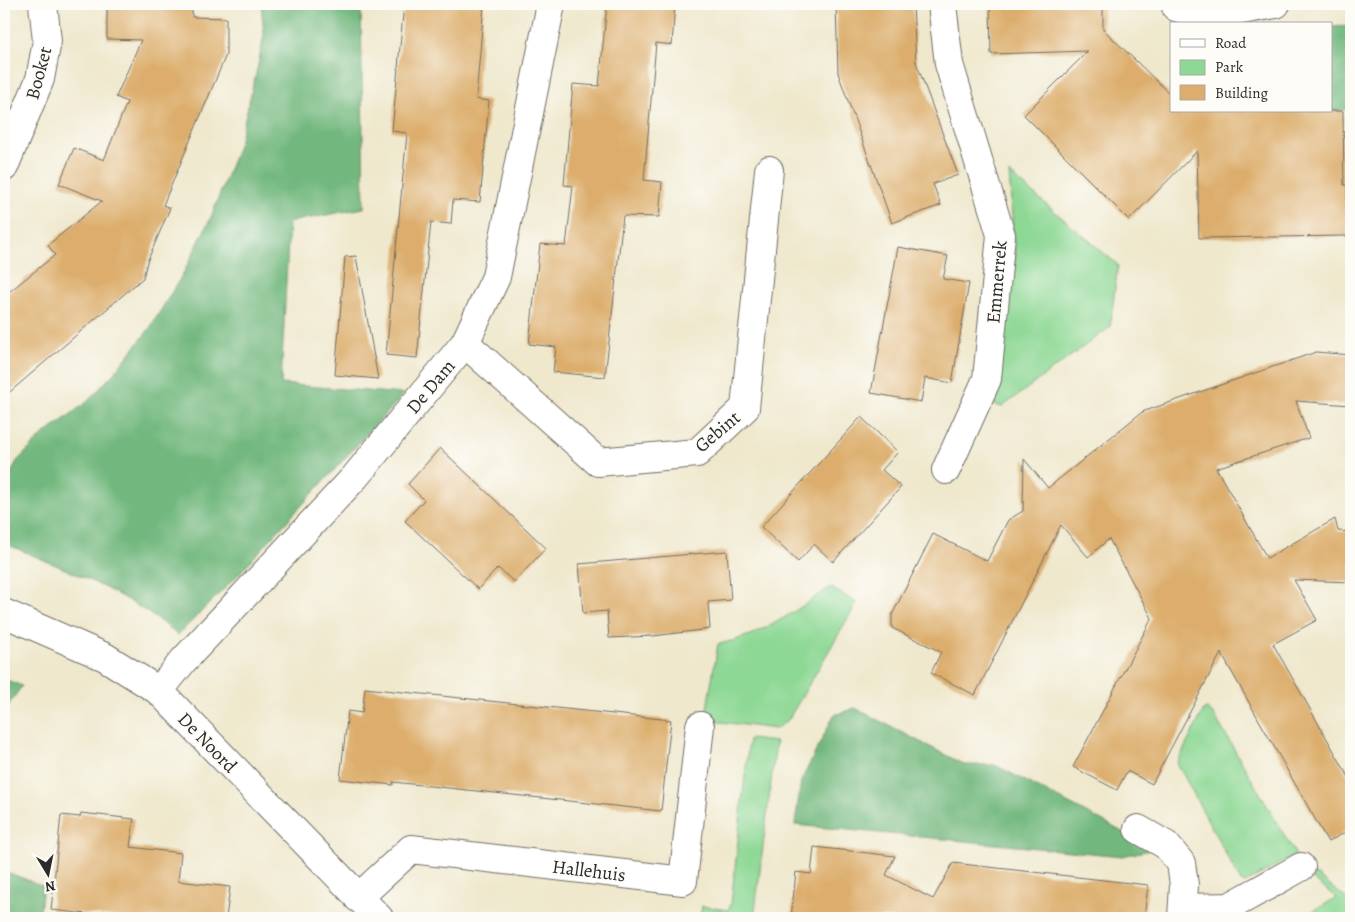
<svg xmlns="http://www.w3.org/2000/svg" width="1355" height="922" font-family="Alegreya,serif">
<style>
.green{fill:#8ed895;stroke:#5c8260}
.forest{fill:#72b87e;stroke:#4e7254}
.building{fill:#dcad6c}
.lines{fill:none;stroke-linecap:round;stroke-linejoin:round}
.minor-casing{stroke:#706d64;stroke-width:30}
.tertiary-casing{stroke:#706d64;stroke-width:30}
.minor{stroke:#fff;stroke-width:28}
.tertiary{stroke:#fff;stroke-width:28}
.labels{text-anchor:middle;stroke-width:4;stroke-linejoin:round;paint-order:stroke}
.street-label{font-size:19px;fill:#2b2b2b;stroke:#fdfcf7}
</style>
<rect width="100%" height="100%" fill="#fdfcf7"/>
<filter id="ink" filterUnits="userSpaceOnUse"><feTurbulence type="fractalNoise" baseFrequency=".02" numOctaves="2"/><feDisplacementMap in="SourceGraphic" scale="10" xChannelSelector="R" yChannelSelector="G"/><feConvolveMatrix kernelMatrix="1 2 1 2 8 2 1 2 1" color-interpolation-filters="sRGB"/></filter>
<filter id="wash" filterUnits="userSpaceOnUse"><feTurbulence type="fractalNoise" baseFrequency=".0096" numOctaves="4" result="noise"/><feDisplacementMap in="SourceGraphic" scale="20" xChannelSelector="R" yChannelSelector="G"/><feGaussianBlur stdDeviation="1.12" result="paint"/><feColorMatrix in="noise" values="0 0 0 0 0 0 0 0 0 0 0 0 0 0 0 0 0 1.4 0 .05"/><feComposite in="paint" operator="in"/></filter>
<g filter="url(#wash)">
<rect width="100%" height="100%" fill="#efe8cd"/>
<g class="green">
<polygon points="1009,173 1118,265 1110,327 1002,407 990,403 1015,260"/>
<path d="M830,587L857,603L788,720L776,729L705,720L718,644C762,636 794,612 830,587Z"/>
<polygon points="1207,709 1214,715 1296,855 1245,883 1241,882 1177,763 1204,710"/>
<polygon points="749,739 776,742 754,918 700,918 702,906 728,910 731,904"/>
<polygon points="1316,875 1351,902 1351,918 1300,918 1337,898 1311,878"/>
</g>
<g class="forest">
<path d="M261,4H361L364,208L289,222L281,384L404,394L235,578L178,635C125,591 66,570 4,543V489L17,461L42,436L87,402L115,372L150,328L184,272L212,215L239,143L258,65L264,35Z"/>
<polygon points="1351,26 1351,109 1331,111 1331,27"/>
<polygon points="4,679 22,686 4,711"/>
<polygon points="855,708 965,765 995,765 1155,849 1122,856 795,825 801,781 834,715"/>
<polygon points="4,871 43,886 39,918 4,918"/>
</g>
<g id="blocks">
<g class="building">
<polygon points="107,4 192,4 192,17 226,18 226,55 163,205 170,208 147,262 143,278 4,397 4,296 55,255 48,245 102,201 59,184 74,148 104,160 127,102 116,97 141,40 107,39"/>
<polygon points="404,4 484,4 476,99 489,101 480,202 453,200 451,224 431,222 417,358 386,355 407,133 392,131"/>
<polygon points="607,4 675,4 672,45 656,43 644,180 662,182 659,217 623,216 605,377 553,372 556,347 529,344 540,244 566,246 573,186 564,185 573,84 599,86"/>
<polygon points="836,4 913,4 916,62 958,175 933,184 941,205 892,223 838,73"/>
<polygon points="990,4 1103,4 1103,29 1171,95 1171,111 1343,111 1344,185 1347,185 1348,236 1199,238 1197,151 1129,220 1024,115 1088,51 991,54"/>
<polygon points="898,247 948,256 943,279 969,283 952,383 925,378 921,402 871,393"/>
<polygon points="356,256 378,379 335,375 345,257"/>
<polygon points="1316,352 1351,355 1351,405 1296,401 1309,438 1216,468 1267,558 1335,519 1338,531 1351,532 1351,582 1294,580 1317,620 1273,644 1351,781 1351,829 1328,842 1221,653 1152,784 1127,771 1117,790 1073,767 1152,618 1109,539 1088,557 1061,525 975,695 931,673 941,652 892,628 892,615 933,534 987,561 1008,520 1023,511 1024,459 1048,488 1142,412"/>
<polygon points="861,417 898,452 882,470 901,487 833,562 814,544 798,562 761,527"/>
<polygon points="440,448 546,548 514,582 498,568 478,589 405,521 424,500 408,484"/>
<polygon points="727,551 731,600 708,602 710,629 653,636 609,638 607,611 583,613 579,564"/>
<polygon points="365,688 671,720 661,811 393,782 393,785 340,779 348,711 362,713"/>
<polygon points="81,813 134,819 130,847 181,853 178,881 230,887 226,918 124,918 51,910 61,815 80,817"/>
<polygon points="814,847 895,856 886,875 933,899 953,863 1148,885 1144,918 1117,915 1116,918 791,918 796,872 811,874"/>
</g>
</g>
</g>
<g filter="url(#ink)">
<use href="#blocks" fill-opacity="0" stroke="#706d64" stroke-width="1"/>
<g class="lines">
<g class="minor-casing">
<g id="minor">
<polyline points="942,4 949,64 1001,235 987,379 946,470"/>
<polyline points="1175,4 1176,7 1208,16 1276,4"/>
<polyline points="4,167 40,79 47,41 43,4"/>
<polyline points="465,343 598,462 697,453 745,408 769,170"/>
<polyline points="159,691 183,661 355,477 465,343 496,277 551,4"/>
<polyline points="1138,829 1166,845 1181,863 1184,885 1182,918"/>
<polyline points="358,898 411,849 683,881 700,726"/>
<polyline points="1184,908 1229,907 1301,867"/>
</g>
</g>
<g class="tertiary-casing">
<polyline id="tertiary" points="4,613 105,657 159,691 379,918"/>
</g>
<use href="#minor" class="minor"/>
<use href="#tertiary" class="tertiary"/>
</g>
</g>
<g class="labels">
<g class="street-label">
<text transform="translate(38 73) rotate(-75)" y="7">Booket</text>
<text transform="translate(996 282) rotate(-85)" y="7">Emmerrek</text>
<text transform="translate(430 386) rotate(-50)" y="7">De Dam</text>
<text transform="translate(717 431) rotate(-40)" y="7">Gebint</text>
<text transform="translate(208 742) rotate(46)" y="7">De Noord</text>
<text transform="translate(589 870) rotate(7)" y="7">Hallehuis</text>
</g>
</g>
<rect width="1355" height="922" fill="none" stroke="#fdfcf7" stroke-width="20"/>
<rect x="1170" y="22" width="162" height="90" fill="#fdfcf7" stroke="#a9a8a5"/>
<rect x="1180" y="39" width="25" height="8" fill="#ffffff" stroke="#a9a8a5"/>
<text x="1215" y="48" font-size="15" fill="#2b2b2b">Road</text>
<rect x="1180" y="60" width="25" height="15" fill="#8ed895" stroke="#a9a8a5"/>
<text x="1215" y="72" font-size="15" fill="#2b2b2b">Park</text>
<rect x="1180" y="85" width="25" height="15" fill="#dcad6c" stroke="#a9a8a5"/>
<text x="1215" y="98" font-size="15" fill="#2b2b2b">Building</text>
<g transform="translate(48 874) rotate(170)" stroke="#fdfcf7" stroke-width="4" paint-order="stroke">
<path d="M0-4L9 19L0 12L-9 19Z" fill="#2b2b2b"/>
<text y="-8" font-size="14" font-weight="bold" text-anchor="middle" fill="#2b2b2b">N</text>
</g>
</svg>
